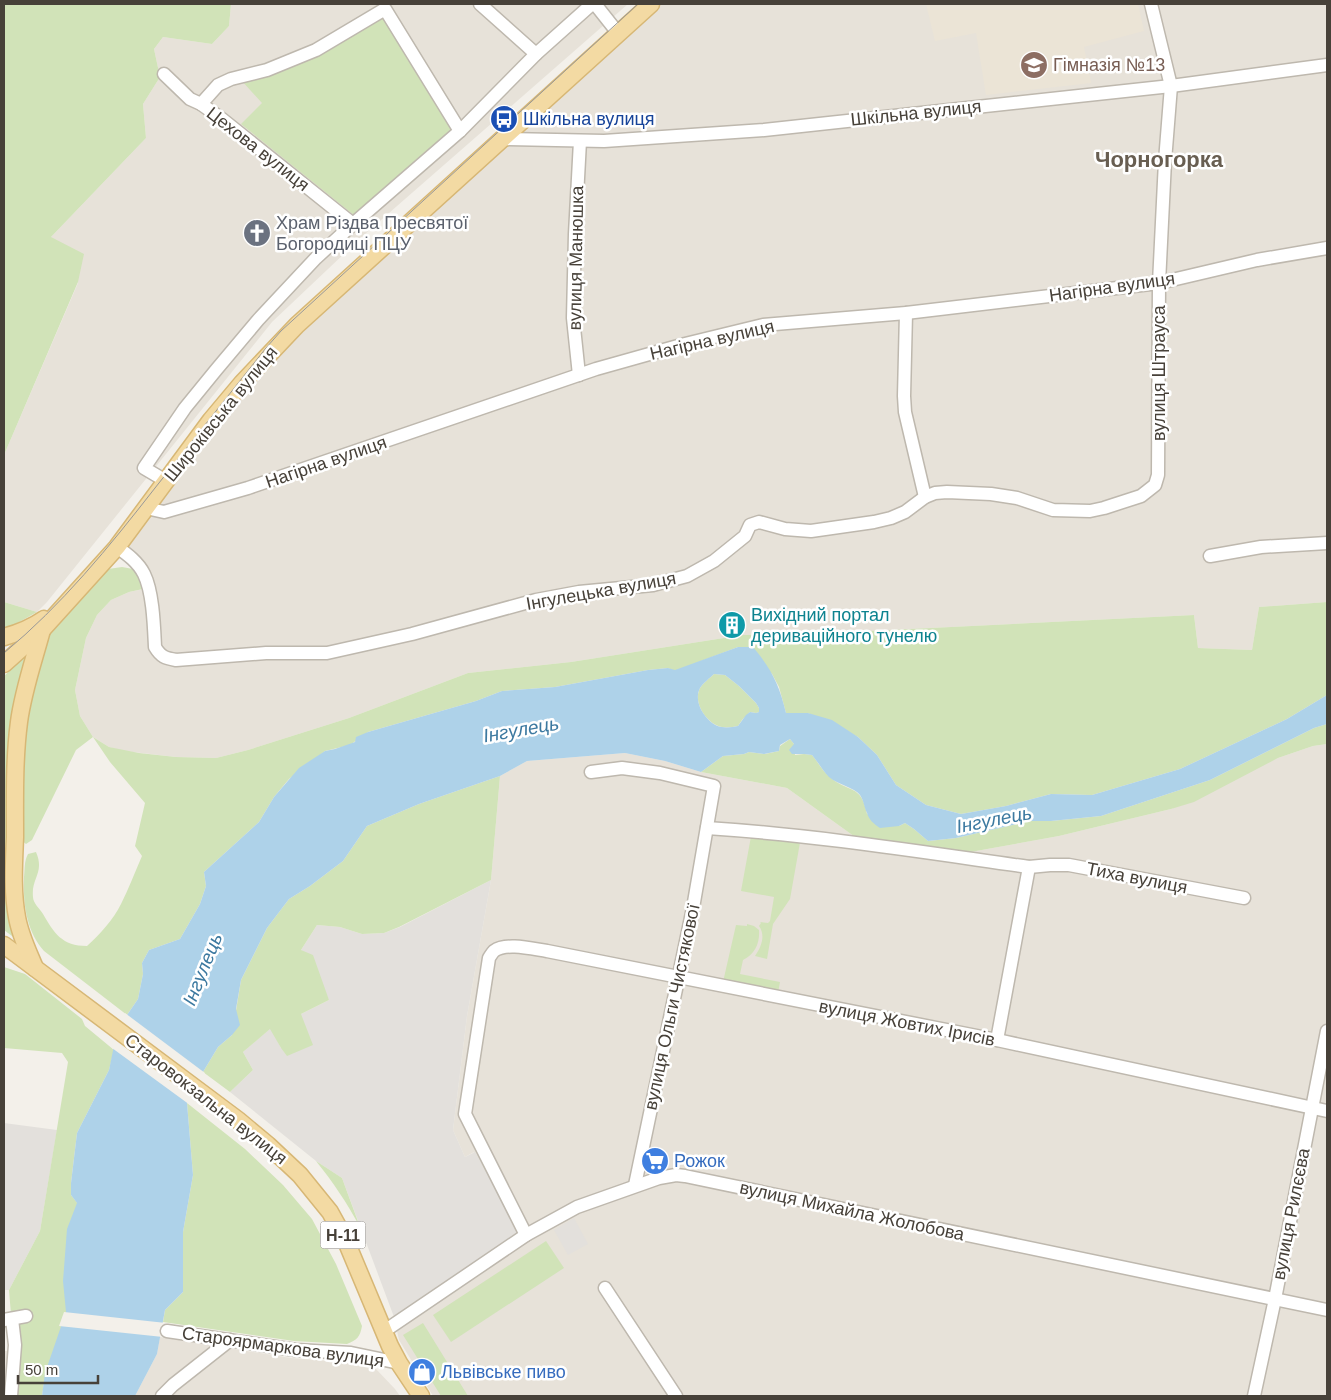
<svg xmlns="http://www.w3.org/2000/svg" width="1331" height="1400" font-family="Helvetica,sans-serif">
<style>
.residential{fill:#e7e2d9}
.industrial{fill:#e3e0dc}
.education{fill:#ebe4d6}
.green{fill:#d1e3b8}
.water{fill:#aed2e9;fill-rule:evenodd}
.pier{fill:#f3f0ea}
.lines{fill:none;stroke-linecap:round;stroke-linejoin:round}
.minor-casing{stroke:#beb8ae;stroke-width:15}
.major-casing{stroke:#d7b775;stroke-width:19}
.minor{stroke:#fff;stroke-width:12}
.major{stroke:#f3daa3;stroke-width:16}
.tram{stroke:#989898;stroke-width:1}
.labels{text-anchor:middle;stroke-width:5;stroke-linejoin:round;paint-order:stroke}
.shield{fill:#fff;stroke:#7e7a74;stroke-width:1}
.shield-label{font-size:16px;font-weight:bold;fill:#474139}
.education-label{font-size:18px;fill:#785e54;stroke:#fff;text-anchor:start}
.street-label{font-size:18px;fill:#474139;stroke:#fff}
.transit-label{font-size:18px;fill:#164399;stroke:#fff;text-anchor:start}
.worship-label{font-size:18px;fill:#5b616d;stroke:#fff;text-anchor:start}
.culture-label{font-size:18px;fill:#0d838f;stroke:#fff;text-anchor:start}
.shop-label{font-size:18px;fill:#366cbe;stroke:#fff;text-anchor:start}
.water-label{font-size:19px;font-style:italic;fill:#3c79a0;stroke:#fff}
.district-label{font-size:22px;font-weight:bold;fill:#685e51;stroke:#fff}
</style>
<rect width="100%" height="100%" fill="#f3f0ea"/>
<g class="residential">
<polygon points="231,4 628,4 365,234 272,322 47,602 37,612 4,602 4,455 78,283 51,237 146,138 143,104 160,77 154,49 163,37 212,44 229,26"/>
<polygon points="651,4 1327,4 1327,602 1259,607 1252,650 1198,648 1194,615 807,634 743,635 571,662 468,673 349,718 248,750 216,758 176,757 124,751 109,747 93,737 80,716 75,690 86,638 97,615 111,600 129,592 149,588 117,547 242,383"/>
<polygon points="1327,744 1327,1396 433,1396 399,1340 394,1317 474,1152 465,1157 453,1130 467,1016 491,880 500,776 527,761 625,753 665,761 701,772 787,788 862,842 965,853 1059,836 1171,809 1278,758 1313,746"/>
<polygon points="160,1337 291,1358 354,1363 376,1369 395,1389 400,1396 135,1396 157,1354"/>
<polygon points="4,1351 7,1351 8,1366 4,1396"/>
</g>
<g class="industrial">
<polygon points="491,880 467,1016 453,1130 465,1157 475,1152 520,1232 394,1317 342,1178 316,1161 230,1092 253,1070 243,1052 271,1028 281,1048 301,1014 329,1000 301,950 317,925 340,927 362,934 384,933 400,927"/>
<polygon points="4,1123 57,1130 40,1231 9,1290 4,1290"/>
<polygon points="574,1218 588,1244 568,1255 554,1230"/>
</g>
<polygon class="education" points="926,4 1138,4 1144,31 1084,47 1091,83 986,95 976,33 935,41"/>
<g class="green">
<polygon points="4,4 231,4 229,26 212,44 163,37 154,49 160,77 143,104 146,138 51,237 84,254 78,282 4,455"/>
<polygon points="384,15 456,130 355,216 241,124 262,103 241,80"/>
<path d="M122,567L133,569L139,577L143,589L129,592L111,600L97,615L86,638L75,690L80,716L93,737L109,747L139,753L176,757L216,758L248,750L349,718L468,673L571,662L743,635L807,634L1194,615L1198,648L1252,650L1259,607L1327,602V695L1287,719L1180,769L1092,795L1051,794L1006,806L961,814L926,805L896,785L877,755L858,737L808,713H786L779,687L772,674L738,647L675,671L668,668L648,670L555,687L502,691L476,701L368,732L350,745L325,751L289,779L274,797L259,822L204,872L206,886L200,904L180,939L149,950L142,963L143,974L138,999L127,1015L44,951C26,931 23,903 24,877C25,869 24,861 28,854L36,852C45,873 31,878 33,897C33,903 40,909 43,914C54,933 62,946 87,946C100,934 113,920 121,904C129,888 135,872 142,856L135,846L145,803L110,762L93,737L76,750L32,840L26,844L21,840L23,724L48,637L108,569Z"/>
<polygon points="4,602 37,612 12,626 4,627"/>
<polygon points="31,651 18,697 20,942 4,930 4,676"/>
<path d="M714,674L725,675L739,686L756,703L759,708V712L756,713L750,712L742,720L738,726C733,727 727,728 722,727C708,725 692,703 700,688C703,683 710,678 714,674Z"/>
<path d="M1327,724V744L1313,746L1278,758L1194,802L1171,809L1059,836L965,853L862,842L787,788L701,772L723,756L744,754L749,752L765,754L779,751L780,746L790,739L794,744L795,755L804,754L812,755C818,762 823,772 830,777C849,794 861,783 867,814L899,826L905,823L914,829L928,841L956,838L1030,821H1051L1101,816L1210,780L1314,728Z"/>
<polygon points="500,776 491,880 399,927 384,933 362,934 340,927 317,925 301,950 313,955 329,1000 301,1014 313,1045 287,1056 281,1048 270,1029 243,1052 253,1070 230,1092 203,1072 218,1047 232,1035 241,980 267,928 289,899 310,886 343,861 367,826 419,804"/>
<path d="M752,831L801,837L790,899L773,924L767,959L755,956C761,947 766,936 759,926L761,923L760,922L768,923L770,921L774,897L741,891Z"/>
<path d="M747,924L754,926L759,930C760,943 755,954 743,960L740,974L780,982L778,993L723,982L736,925L747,926Z"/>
<polygon points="4,967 25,974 82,1019 85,1026 114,1050 109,1070 77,1133 71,1183 71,1195 92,1222 66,1312 44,1383 42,1396 11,1396 12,1327 9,1290 40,1231 68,1062 62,1053 4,1048"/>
<path d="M187,1103L245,1149L283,1185L312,1219L336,1264L362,1326C360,1337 357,1340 347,1344L294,1341L163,1322L165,1310L183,1292V1232L193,1175Z"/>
<path d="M316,1161L342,1178L360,1227C347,1203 333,1182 316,1161Z"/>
<polygon points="546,1241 564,1268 451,1342 433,1315"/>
<polygon points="423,1323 468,1396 441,1396 403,1335"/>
</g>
<path class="water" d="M738,647H753C772,670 779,684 786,713H808L832,720L858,737L877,755L896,785L926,805L961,814L1006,806L1051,794L1092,795L1180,769L1287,719L1327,695V724L1314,728L1210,780L1101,816L1051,821H1030L956,838L928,841L914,829L905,823L899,826L880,828C874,824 869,820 867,813C864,807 864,801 860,795C854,787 838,785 829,777C823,771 818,762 812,755L804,754H792L789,750L794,744L790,739L780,745L779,751L764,754L749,752L744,754L723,756L701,772L665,761L625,753L527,761L500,776L419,804L367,826L343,861L310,886L289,899L267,928L241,980L236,1009L240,1025L232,1035L218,1047L203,1072L187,1103L193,1175L183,1232V1292L165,1310L157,1354L135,1396H42L45,1373L66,1312L63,1281L67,1229L77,1203L71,1195V1183L77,1133L109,1070L116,1036L123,1026L127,1015L138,999L143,974L142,963L149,950L180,939L200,904L206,886L204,872L259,822L274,797L299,768L325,751L335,749L355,742L356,737L368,732L476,701L502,691L555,687L648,670L668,668L675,670ZM714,674L725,675L739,686L756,703L759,708V712L756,713L750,712L746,715L738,726C733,727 727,728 722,727C708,725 692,703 700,688C703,683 710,678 714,674Z"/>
<g class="pier">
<polygon points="125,1013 205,1073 190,1105 112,1048 114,1035 120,1025"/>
<polygon points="64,1312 166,1323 163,1337 59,1326"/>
</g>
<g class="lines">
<g class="minor-casing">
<g id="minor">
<polyline points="480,4 536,54"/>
<polyline points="595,4 618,33"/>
<polyline points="164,74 190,99 201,104 222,119 353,224"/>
<polyline points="201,104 218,85 231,79 267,70 316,50 385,9 460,131"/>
<polyline points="502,139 604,141 764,130 1171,86 1327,65"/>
<polyline points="906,313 904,396 905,412 925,497"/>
<polyline points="579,375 573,318 575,234 580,141"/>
<polyline points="166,481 144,468 185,408 216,370 258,320 316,258 353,224 460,131 536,54 592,4"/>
<polyline points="146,508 164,512 248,488 596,369 685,344 763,325 906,313 1159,283 1257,260 1327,248"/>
<path d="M117,547C127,554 138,562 144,574C153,592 154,626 155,647C161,657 165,658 176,660L266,653H327L412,634L536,600L579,592L653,585L687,576L714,561L745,536L750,525L759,522L785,529L811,531L874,522L891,518L905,512L925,497L935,493L947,492L991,494L1017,498L1053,510L1090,511L1104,508L1141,496L1155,485L1158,475L1159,283L1165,161L1171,86L1151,4"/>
<polyline points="1210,556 1261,547 1327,543"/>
<polyline points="591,772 622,768 660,773 714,786 693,908 635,1185"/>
<path d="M707,828C815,835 922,852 1029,867L1050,865H1069L1244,898"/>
<polyline points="997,1040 1029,867"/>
<path d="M526,1235L465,1114L489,958C491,955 492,953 494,951C506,942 533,949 547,951L997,1040L1327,1111"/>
<polyline points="605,1288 676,1396"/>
<polyline points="4,1320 26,1316"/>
<polyline points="167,1331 296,1350 351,1353 399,1363"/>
<polyline points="383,1332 526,1235 577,1207 659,1178 676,1175 685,1176 1327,1310"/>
<polyline points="11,1396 15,1345 12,1319"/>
<polyline points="162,1396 173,1385 230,1340"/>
<polyline points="1254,1396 1275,1299 1327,1031"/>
</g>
</g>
<g class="major-casing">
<g id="major">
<path d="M4,637C18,633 31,628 44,619"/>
<polyline points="4,664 42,630 117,547 211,420 242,383 297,325 651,4"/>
<polyline points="4,945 238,1120 268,1145 300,1175 330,1212 346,1241 390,1346 399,1363 421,1396"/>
<path d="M35,968C28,951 20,935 17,917C12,891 14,863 15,837C15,799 14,760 19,722C23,691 34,660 42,630"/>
</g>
</g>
<use href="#minor" class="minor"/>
<use href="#major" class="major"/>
<path class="tram" d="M4,653C62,605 109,547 155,488C192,441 229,395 266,348L281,331L638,4"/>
</g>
<defs>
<g id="school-disc" transform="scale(1.4375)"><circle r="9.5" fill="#8d6e63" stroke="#fff"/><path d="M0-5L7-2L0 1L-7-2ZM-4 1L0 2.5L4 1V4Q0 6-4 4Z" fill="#fff"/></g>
<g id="bus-disc" transform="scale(1.4375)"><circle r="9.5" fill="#1a4fb4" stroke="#fff"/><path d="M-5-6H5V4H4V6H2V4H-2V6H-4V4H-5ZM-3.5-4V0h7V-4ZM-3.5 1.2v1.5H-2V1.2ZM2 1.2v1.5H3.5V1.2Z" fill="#fff"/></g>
<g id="church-disc" transform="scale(1.4375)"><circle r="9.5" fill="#6b7280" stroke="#fff"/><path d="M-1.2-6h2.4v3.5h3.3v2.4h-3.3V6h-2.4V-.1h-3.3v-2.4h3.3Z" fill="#fff"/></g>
<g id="building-disc" transform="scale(1.4375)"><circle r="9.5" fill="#0f9aa8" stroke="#fff"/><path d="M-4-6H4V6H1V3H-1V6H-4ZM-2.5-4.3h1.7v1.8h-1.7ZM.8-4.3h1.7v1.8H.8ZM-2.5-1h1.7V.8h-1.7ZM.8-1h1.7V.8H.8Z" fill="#fff"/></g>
<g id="supermarket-disc" transform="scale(1.4375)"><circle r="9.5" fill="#3f7fe0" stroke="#fff"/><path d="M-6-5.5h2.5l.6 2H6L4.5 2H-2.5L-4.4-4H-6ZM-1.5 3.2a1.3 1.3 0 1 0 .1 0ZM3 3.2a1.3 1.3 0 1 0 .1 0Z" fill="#fff"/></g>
<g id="shop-disc" transform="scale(1.4375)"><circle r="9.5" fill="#3f7fe0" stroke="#fff"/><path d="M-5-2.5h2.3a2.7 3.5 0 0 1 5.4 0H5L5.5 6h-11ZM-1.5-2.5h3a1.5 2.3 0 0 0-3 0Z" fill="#fff"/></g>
</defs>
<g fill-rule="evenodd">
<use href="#school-disc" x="1034" y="65"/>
<use href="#bus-disc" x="504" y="119"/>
<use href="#church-disc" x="257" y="233"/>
<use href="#building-disc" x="732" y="625"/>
<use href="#supermarket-disc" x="655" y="1161"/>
<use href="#shop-disc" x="422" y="1372"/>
</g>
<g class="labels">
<rect class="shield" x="320.5" y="1221.5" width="45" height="27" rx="4"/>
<g class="shield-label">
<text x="343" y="1241">Н-11</text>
</g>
<g class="education-label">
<text x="1053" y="71">Гімназія №13</text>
</g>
<g class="street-label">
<text transform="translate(916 113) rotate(-6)" y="6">Шкільна вулиця</text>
<text transform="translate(258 149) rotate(38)" y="6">Цехова вулиця</text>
<text transform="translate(576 258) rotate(-89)" y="6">вулиця Манюшка</text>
<text transform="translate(1112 287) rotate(-8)" y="6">Нагірна вулиця</text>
<text transform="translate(712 340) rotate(-13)" y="6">Нагірна вулиця</text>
<text transform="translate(1159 373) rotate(-90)" y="6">вулиця Штрауса</text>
<text transform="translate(221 414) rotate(-51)" y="6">Широківська вулиця</text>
<text transform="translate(326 462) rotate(-19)" y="6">Нагірна вулиця</text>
<text transform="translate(601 591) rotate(-10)" y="6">Інгулецька вулиця</text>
<text transform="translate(1137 878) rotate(11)" y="6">Тиха вулиця</text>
<text transform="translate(672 1007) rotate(-78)" y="6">вулиця Ольги Чистякової</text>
<text transform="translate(907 1023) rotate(11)" y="6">вулиця Жовтих Ірисів</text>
<text transform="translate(206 1099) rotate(38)" y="6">Старовокзальна вулиця</text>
<text transform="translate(852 1211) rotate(12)" y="6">вулиця Михайла Жолобова</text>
<text transform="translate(1291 1214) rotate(-79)" y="6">вулиця Рилєєва</text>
<text transform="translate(283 1347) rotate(8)" y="6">Староярмаркова вулиця</text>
</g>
<g class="transit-label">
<text x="523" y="125">Шкільна вулиця</text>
</g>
<g class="worship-label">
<text x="276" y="229">Храм Різдва Пресвятої<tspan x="276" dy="21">Богородиці ПЦУ</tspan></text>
</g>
<g class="culture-label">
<text x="751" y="621">Вихідний портал<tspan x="751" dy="21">дериваційного тунелю</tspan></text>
</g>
<g class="shop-label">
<text x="674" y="1167">Рожок</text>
<text x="441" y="1378">Львівське пиво</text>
</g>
<g class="water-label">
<text transform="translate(521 729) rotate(-10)" y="7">Інгулець</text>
<text transform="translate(994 819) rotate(-11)" y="7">Інгулець</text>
<text transform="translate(202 969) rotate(-68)" y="7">Інгулець</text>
</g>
<g class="district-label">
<text x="1159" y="167">Чорногорка</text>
</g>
</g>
<rect width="1331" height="1400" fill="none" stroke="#474139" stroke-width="10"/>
<path d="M18 1375v8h80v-8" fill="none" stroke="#474139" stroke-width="2.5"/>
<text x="25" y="1375" font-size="15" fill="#474139" stroke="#ffffff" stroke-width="4" paint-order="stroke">50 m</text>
</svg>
